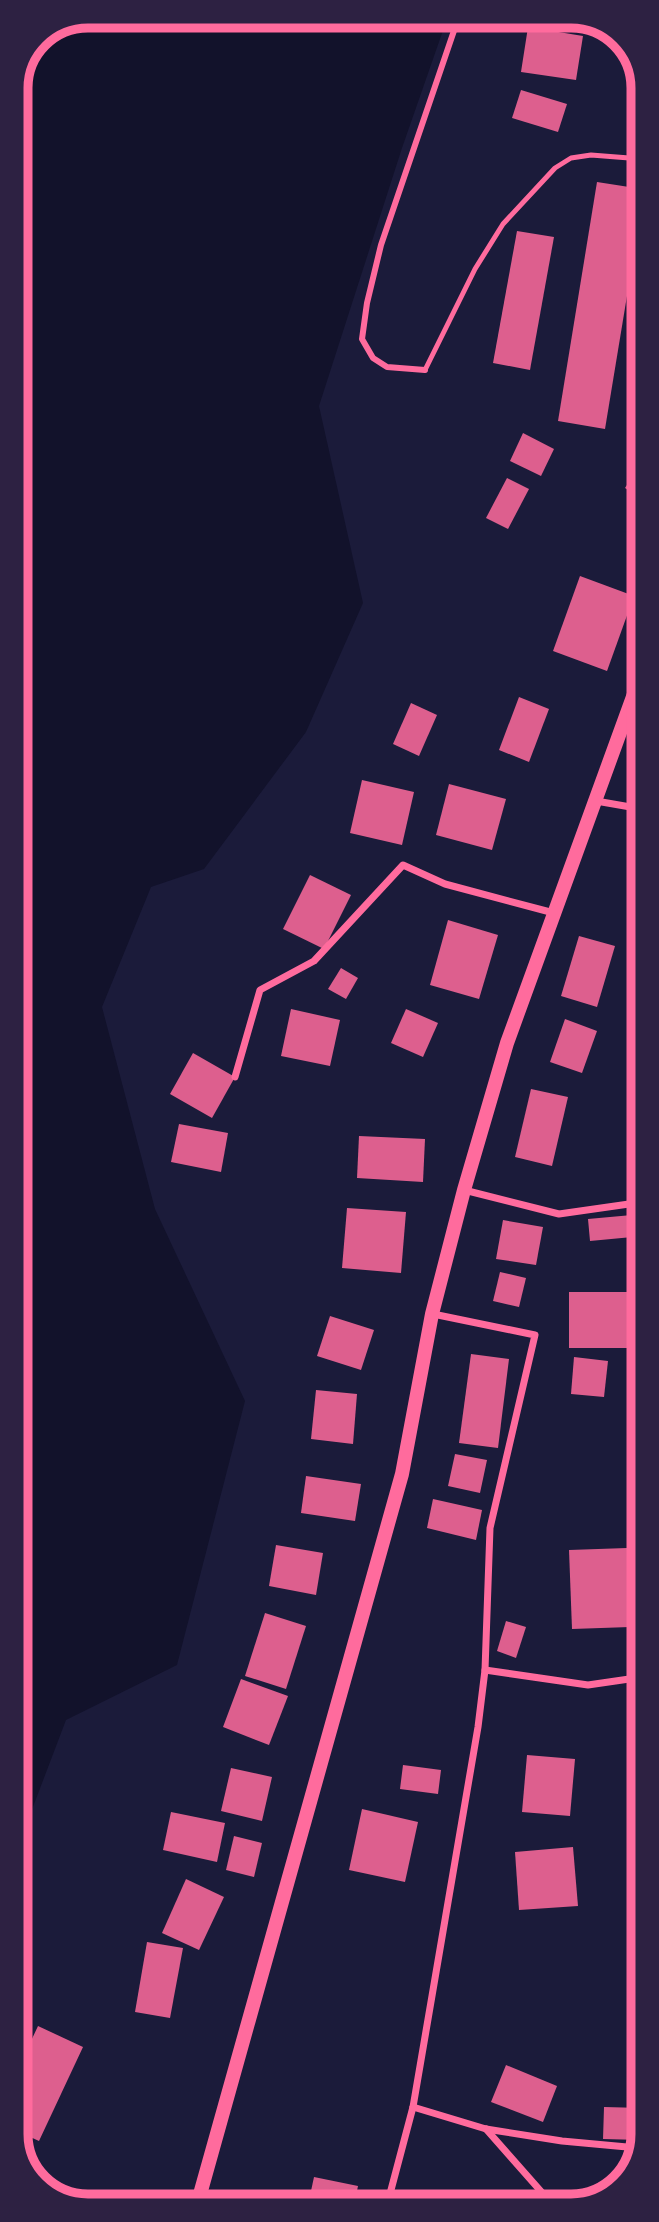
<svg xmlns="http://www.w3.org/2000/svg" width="659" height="2222" font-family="'Alegreya Sans',sans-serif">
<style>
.water{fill:#12122b}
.building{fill:#dd5f8e}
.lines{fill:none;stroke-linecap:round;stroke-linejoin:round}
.service{stroke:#ff6b9d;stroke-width:5}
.pedestrian{stroke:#ff6b9d;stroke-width:6}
.minor{stroke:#ff6b9d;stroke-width:7}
.secondary{stroke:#ff6b9d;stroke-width:14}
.rim{fill:none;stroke:#ff6b9d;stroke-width:9}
</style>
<rect width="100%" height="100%" fill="#1b1b3a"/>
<polygon class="water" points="88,16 448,16 402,148 319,406 363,603 306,732 204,869 151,887 102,1007 155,1209 245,1401 177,1665 66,1720 17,1849 16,84 37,37"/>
<g class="building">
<polygon points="528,27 583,36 576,80 521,72"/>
<polygon points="521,90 567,104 558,132 512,118"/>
<polygon points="597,182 642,189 642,205 605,429 558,421"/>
<polygon points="517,231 554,237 530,370 493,363"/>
<polygon points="523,433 554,449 541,476 510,461"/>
<polygon points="636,471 642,474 642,499 625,488"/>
<polygon points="507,478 529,489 508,529 486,518"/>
<polygon points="580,576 634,596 607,671 553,651"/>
<polygon points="519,697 549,709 529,762 499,750"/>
<polygon points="411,703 437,715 419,756 393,744"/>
<polygon points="362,780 414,792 402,845 350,833"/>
<polygon points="449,784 506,799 492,850 436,835"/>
<polygon points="310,875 351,895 324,949 283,929"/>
<polygon points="448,920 498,935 479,999 430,985"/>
<polygon points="579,936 615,946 597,1007 561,996"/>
<polygon points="341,968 358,978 346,999 328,989"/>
<polygon points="291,1009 340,1020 330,1066 281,1056"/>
<polygon points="406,1009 438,1023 423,1057 391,1043"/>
<polygon points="565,1019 597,1031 582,1073 550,1062"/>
<polygon points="193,1053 235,1077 212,1118 170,1094"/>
<polygon points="531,1089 568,1097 552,1166 515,1157"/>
<polygon points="179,1124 228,1133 221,1172 171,1162"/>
<polygon points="359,1136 425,1139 423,1182 357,1178"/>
<polygon points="347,1208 406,1212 401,1273 342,1268"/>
<polygon points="643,1214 643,1236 590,1241 588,1219"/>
<polygon points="503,1220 543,1227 536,1265 496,1259"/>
<polygon points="500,1272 526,1278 519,1307 493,1301"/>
<rect x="569" y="1292" width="74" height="56"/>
<polygon points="330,1316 374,1330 361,1370 317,1356"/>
<polygon points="471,1354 509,1359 498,1448 459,1443"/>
<polygon points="574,1357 608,1361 604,1397 571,1394"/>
<polygon points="316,1390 357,1394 353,1444 311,1439"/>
<polygon points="455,1454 487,1460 480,1493 448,1486"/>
<polygon points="306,1476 361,1484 355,1521 301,1513"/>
<polygon points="433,1499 482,1510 476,1540 427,1528"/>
<polygon points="276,1545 323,1553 316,1595 269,1586"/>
<polygon points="627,1548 630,1627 572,1629 569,1550"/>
<polygon points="265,1613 306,1626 286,1689 245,1676"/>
<polygon points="506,1621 526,1627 516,1658 497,1651"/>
<polygon points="241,1679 288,1696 269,1745 223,1727"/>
<polygon points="527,1755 575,1759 570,1816 522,1812"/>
<polygon points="403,1765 441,1770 438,1794 400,1789"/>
<polygon points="231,1768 272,1777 262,1821 221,1811"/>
<polygon points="362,1809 418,1822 405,1882 349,1870"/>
<polygon points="171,1812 225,1823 217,1862 163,1850"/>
<polygon points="234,1836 262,1843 254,1877 226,1870"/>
<polygon points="573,1847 578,1906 519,1910 515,1852"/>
<polygon points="186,1879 224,1897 199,1950 162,1933"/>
<polygon points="147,1942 183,1948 170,2018 135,2012"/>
<polygon points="38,2026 83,2047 39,2141 17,2131 17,2071"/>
<polygon points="506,2065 557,2086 543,2122 491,2102"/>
<polygon points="604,2107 643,2108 641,2140 603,2139"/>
<polygon points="314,2177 358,2186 354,2205 308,2205"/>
</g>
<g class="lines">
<polyline class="service" points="425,370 475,269 503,224 555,168 571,158 591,155 642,159"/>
<polyline class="pedestrian" points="425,370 387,367 373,358 362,339 367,303 381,245 459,16"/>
<g class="minor">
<polyline points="596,801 642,809"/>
<polyline points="235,1077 260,990 314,961 403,865 445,884 554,913"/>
<polyline points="464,1190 559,1214 643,1202"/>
<polyline points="485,1670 588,1685 643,1677"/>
<polyline points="413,2107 486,2129 562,2141 638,2148"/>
<polyline points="486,2129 553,2205"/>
<polyline points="387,2205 413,2107 478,1727 485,1670 490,1528 535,1335 433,1314"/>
</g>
<polyline class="secondary" points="197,2205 402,1474 432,1314 464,1190 507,1043 642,672"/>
</g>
<path d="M0 0H659V2222H0ZM88 28H571A60 60 0 0 1 631 88V2134A60 60 0 0 1 571 2194H88A60 60 0 0 1 28 2134V88A60 60 0 0 1 88 28Z" fill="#2d2142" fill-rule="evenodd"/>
<path class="rim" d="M88 28H571A60 60 0 0 1 631 88V2134A60 60 0 0 1 571 2194H88A60 60 0 0 1 28 2134V88A60 60 0 0 1 88 28Z"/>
</svg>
